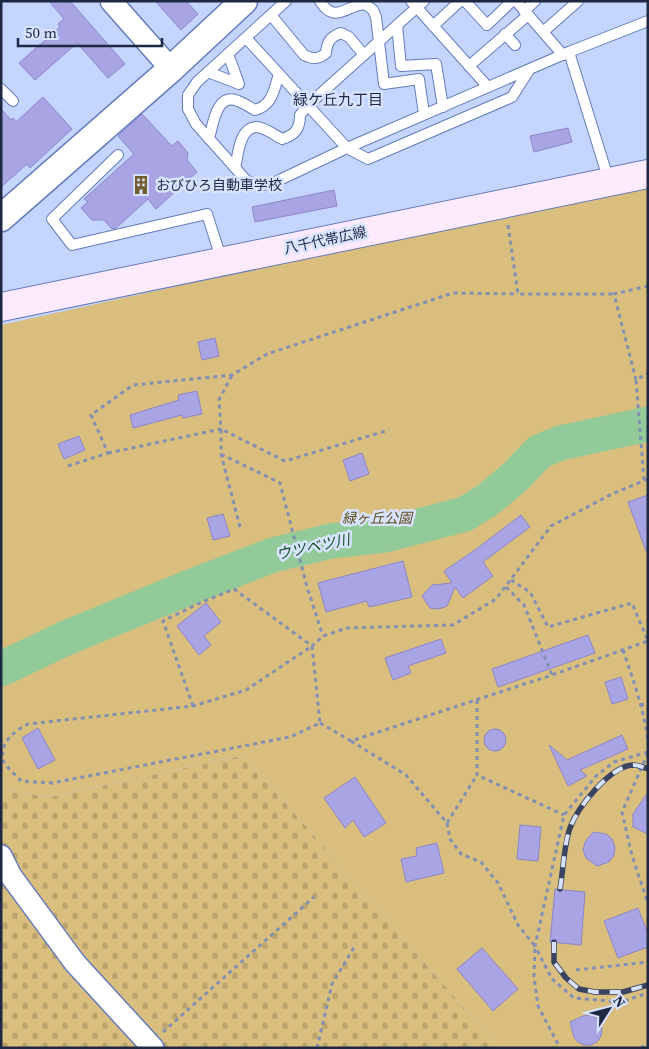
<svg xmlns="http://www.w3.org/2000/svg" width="649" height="1049" font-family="'Source Serif 4','Noto Sans JP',serif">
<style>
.cemetery{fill:url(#cemetery-stones)}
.park{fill:#d9be7d}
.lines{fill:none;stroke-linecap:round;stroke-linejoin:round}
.river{stroke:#92cb99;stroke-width:35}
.building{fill:#a9a4e4;stroke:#8c86ca}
.service-casing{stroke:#647cbb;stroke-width:12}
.minor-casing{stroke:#647cbb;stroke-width:24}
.tertiary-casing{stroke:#647cbb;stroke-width:29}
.secondary-casing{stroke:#647cbb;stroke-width:30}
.path{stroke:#8190b3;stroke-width:3;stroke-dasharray:4 4;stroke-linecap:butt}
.service{stroke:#fff;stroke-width:10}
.minor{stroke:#fff;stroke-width:21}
.tertiary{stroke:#fff;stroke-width:26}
.secondary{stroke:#feeafd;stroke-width:28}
.rail-casing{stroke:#394461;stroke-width:5.5}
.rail{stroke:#d7e3ff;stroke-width:4;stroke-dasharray:11;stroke-linecap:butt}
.labels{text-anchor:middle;stroke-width:5;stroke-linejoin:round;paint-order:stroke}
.poi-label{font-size:14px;fill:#1e2842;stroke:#d7e3ff;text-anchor:start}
.street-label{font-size:14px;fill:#1e2842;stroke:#d7e3ff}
.park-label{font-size:14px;font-style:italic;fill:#604c18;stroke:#d7e3ff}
.neighbourhood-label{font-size:15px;fill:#1e2842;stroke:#d7e3ff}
.water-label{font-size:15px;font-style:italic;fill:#125021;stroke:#d7e3ff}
</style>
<defs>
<pattern id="cemetery-stones" width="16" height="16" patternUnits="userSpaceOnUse" patternTransform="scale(1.25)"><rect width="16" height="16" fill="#d9be7d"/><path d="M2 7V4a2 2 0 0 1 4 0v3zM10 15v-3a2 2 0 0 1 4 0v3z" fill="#baa36d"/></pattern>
</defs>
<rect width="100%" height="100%" fill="#c4d5ff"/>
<polygon class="cemetery" points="244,755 499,1048 1,1048 1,789 50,797"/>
<polygon class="park" points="648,182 648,1048 499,1048 244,755 50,797 1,789 1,325"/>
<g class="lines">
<polyline class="river" points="1,669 66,638 195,585 273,555 331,541 385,535 465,514 489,499 516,476 539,452 560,443 648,424"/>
</g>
<g class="building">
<polygon points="49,1 70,1 125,64 108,78 77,43 35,80 19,63 60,27 58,24 64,19"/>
<polygon points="155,1 186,1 198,14 181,30"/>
<polygon points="43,97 72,129 30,168 27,164 1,187 1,109 11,120 13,118 16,122"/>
<polygon points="142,114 172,146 178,141 188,153 187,160 197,172 156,209 148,199 116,228 112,229 104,220 92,220 81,208 88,202 84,199 134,154 118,136"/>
<polygon points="568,128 572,142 534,152 530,136"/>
<polygon points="334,190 337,206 255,222 252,207"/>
<polygon points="215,338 219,356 202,360 198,342"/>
<polygon points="197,391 202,414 183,418 182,415 133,428 130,415 179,400 178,395"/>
<polygon points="79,436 85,450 64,459 58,444"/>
<polygon points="362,453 369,474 350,481 343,460"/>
<polygon points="648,495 648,551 646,551 628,502"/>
<polygon points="223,514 230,536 213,540 207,518"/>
<polygon points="521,515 530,527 483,562 493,576 463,598 455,587 447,606 439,609 430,608 422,596 432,585 452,583 444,571 475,550"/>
<polygon points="403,561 412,597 369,607 367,601 326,612 318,583"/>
<polygon points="206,603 221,622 204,636 211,645 199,655 177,626"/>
<polygon points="588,635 595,653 498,687 492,669"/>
<polygon points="441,639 446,653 408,666 411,673 393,680 385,658"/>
<polygon points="621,677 628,699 612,704 605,682"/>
<polygon points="38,728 55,760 38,769 22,738"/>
<circle cx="495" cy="740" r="11"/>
<polygon points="622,735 628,749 580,770 587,776 568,786 549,745 567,760"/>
<polygon points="355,777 386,823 364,837 353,820 345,828 324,798"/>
<polygon points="648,792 648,834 633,827 633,814"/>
<polygon points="520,825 541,827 538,861 517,859"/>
<polygon points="593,832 606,834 612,839 615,847 614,855 609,862 597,866 586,858 583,850 585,842"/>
<polygon points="437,843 444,873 406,882 401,859 417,856 416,848"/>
<polygon points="555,889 585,892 581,945 550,942"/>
<polygon points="638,908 648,934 648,947 618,958 604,921"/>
<polygon points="482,948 518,989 493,1011 457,969"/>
<polygon points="590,1015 596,1018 601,1023 602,1030 601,1036 597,1042 591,1045 584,1045 578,1042 574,1037 570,1022 583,1016"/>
</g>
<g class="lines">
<g class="service-casing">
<g id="service">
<polyline points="286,1 197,82 188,95 188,109 196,124 246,180 256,185 271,184 347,148 569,52 648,21"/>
<path d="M320,1C335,25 346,5 365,4L373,10L376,17L384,84L419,79L424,114"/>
<polyline points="411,1 488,87"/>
<polyline points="465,1 487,25 512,1"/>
<polyline points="516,1 563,55"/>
<polyline points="524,11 535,1"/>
<path d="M271,15L304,55C312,59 318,60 326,53C327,42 330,37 341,33L349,37L364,55"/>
<polyline points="397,25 401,66 436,64 443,107"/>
<polyline points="433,26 460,1"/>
<polyline points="543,32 578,1"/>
<polyline points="505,34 515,45"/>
<polyline points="246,38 347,148 368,159 512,97 529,70"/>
<polyline points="569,52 609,181"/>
<polyline points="469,66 528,15"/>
<polyline points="208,72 239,84 228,54"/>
<polyline points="1,89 13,101"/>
<path d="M209,139C213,125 216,92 238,101C244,103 249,107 255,110C273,105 274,89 279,74"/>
<polyline points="118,155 52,219 72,245 207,214 222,261"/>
<path d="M235,168C238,156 239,128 256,127C265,127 274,135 282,139C295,135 300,129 300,115L308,105L424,1"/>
</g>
</g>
<g class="minor-casing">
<g id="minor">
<polyline points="111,1 171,69"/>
<polyline points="1,856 11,876 75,963 153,1048"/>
</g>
</g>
<g class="tertiary-casing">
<polyline id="tertiary" points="1,218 171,69 244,1"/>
</g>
<g class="secondary-casing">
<polyline id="secondary" points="1,307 648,174"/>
</g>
<g class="path">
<polyline points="508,225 518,294 614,294"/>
<polyline points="636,380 614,294 648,286"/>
<polyline points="108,453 221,429 219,400 232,375"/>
<polyline points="221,454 280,483 307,587 323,636"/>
<polyline points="68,466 108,453 91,415 133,385 232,375 267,354 453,293 518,294"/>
<polyline points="644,480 636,380 648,373"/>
<polyline points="240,527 221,454 221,429 285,461 389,430"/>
<polyline points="511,580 530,592 548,627 632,603 648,641"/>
<polyline points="506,587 524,605 552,675"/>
<path d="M312,646L320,723L290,737L52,783L21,781C16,775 6,767 3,760C0,741 14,732 28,724L193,706L246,690Z"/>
<path d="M623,650C633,680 645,711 648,743"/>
<polyline points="477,700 477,775 564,815"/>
<polyline points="640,705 648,703"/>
<polyline points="193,706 163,621 200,603 234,589 312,646 323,636 347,628 453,625 496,599 551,526 612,494 648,479"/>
<polyline points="320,723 351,741 552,675 648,641"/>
<polyline points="351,741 406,775 447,823 477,775"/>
<polyline points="648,752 614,762 596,776 564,815 535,946 552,979 574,998 621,1002 648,993"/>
<polyline points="648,753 622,812 632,856 648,903"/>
<polyline points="447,823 450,839 461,854 481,862 498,883 518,925 535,946 534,977 538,1006 560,1048"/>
<polyline points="576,970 648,962"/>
<polyline points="163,1032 314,897"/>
<polyline points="317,1048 332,984 356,944"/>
<polyline points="641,1048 648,1043"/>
</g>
<use href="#service" class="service"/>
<use href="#minor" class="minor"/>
<use href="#tertiary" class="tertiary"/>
<use href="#secondary" class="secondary"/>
<g class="rail-casing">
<g id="rail">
<path d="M560,889C563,872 564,844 570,828C577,808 610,766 633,765C638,765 643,767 648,769"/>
<polyline points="554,942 554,962 566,978 579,989 595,992 623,992 648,985"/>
</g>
</g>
<use href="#rail" class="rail"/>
</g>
<defs>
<g id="building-bare" transform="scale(1.5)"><path d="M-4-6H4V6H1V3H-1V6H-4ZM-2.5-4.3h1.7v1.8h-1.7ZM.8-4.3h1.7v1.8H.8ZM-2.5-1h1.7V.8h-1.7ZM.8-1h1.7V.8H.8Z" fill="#725e2d" stroke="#d7e3ff" stroke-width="2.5" paint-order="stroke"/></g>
</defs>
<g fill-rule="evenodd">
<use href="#building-bare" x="141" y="185"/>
</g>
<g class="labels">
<g class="poi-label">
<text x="156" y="190">おびひろ自動車学校</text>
</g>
<g class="street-label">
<text transform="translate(325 240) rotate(-12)" y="5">八千代帯広線</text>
</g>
<g class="park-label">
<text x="377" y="523">緑ヶ丘公園</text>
</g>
<g class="neighbourhood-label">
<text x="338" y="105">緑ケ丘九丁目</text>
</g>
<g class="water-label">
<text transform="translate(313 547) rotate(-12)" y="5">ウツベツ川</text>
</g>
</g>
<rect width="649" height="1049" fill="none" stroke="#1e2842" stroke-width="5"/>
<g transform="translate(609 1009) rotate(54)" stroke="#d7e3ff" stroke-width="4" paint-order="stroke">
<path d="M0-4L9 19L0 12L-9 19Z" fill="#1e2842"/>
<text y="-8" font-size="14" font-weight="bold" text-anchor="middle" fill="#1e2842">N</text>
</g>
<path d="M18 38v8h144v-8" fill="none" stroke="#1e2842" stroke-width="2.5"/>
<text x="25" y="38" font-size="15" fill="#1e2842" stroke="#d7e3ff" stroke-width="4" paint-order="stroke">50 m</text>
</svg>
